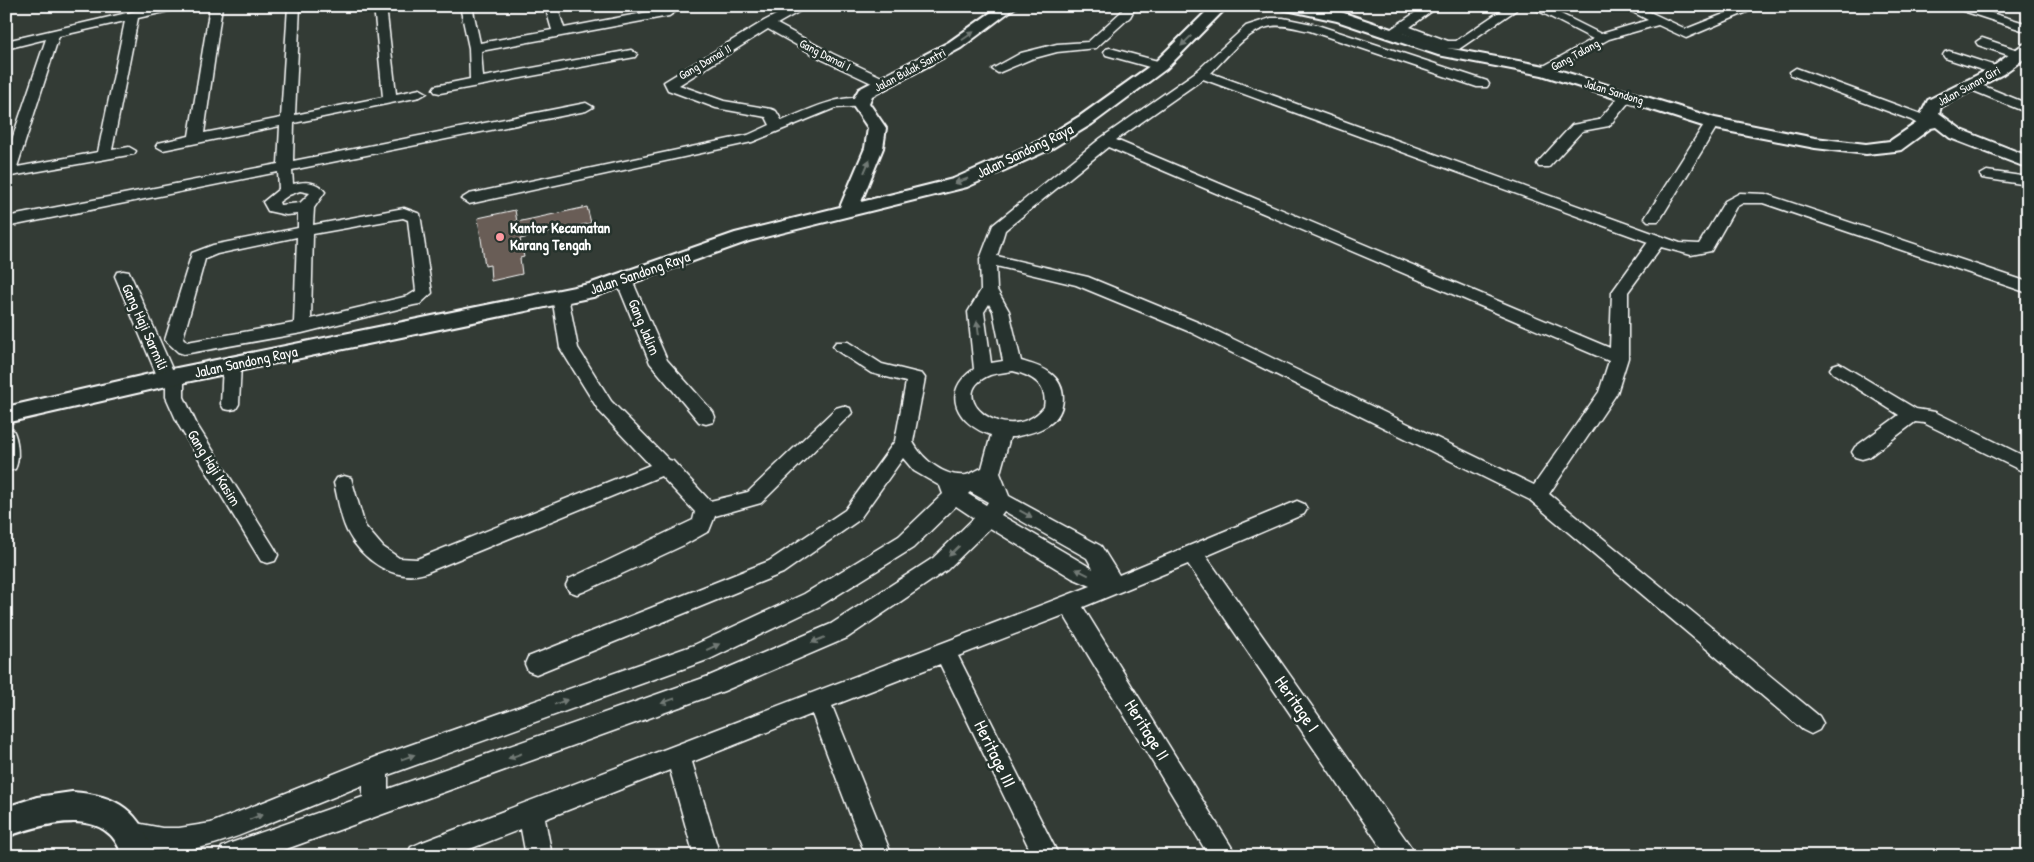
<svg xmlns="http://www.w3.org/2000/svg" width="2034" height="862" font-family="'Patrick Hand',sans-serif">
<style>
.building{fill:#695d56;stroke:#fff}
.lines{fill:none;stroke-linecap:round;stroke-linejoin:round}
.minor-casing{stroke:#fff;stroke-width:3}
.tertiary-casing{stroke:#fff;stroke-width:4}
.minor{fill:#26332d;fill-rule:evenodd}
.tertiary{fill:#26332d;fill-rule:evenodd}
.oneway{fill:#727a76}
.poi-dot{fill:#ff9aa2;stroke:#26332d;stroke-width:2}
.labels{text-anchor:middle;stroke-width:5;stroke-linejoin:round;paint-order:stroke}
.far-street-label{font-size:12px;fill:#fff;stroke:#26332d}
.street-label{font-size:15px;fill:#fff;stroke:#26332d}
.poi-label{font-size:15px;font-weight:bold;fill:#fff;stroke:#26332d;text-anchor:start}
.near-street-label{font-size:18px;fill:#fff;stroke:#26332d}
</style>
<rect width="100%" height="100%" fill="#333b35"/>
<filter id="ink" filterUnits="userSpaceOnUse"><feTurbulence type="fractalNoise" baseFrequency=".02" numOctaves="2"/><feDisplacementMap in="SourceGraphic" scale="10" xChannelSelector="R" yChannelSelector="G"/><feConvolveMatrix kernelMatrix="1 2 1 2 8 2 1 2 1" color-interpolation-filters="sRGB"/></filter>
<g filter="url(#ink)">
<polygon class="building" points="587,207 591,223 520,239 524,257 520,258 522,274 491,281 490,265 485,266 478,218 515,210 517,222"/>
<g class="lines">
<g class="minor-casing">
<g id="minor">
<path d="M157,6H180L178,9L138,18L112,150L129,147L136,151L134,154L6,177V157L46,39L6,49V41ZM125,21L98,152L17,167L59,36Z"/>
<path d="M210,6H222L204,133L281,118L288,6H300L295,115L383,97L374,6H386L396,94L420,89L427,93L420,97L294,123L293,161L586,103L593,107L586,111L292,170L293,184C306,181 317,181 325,192L314,208L313,225L404,208L420,214L432,293L420,304L414,305L302,333L184,354L178,352L165,340L192,253L213,245L298,228V214L286,215L268,211L263,202L279,189L278,172L6,227V217L278,164L280,126L163,150L156,146L158,143L189,136ZM300,191L310,193L300,203L280,205L279,202L289,195ZM403,218L408,220L416,291L408,296L311,319L313,234ZM297,237L294,323L187,342L183,338L205,259L217,254Z"/>
<polygon points="460,6 472,6 480,43 552,30 545,6 557,6 564,28 669,8 675,12 669,16 481,51 483,77 631,50 637,54 635,57 440,93 435,92 433,89 435,86 470,79 469,48"/>
<path d="M793,6H809L777,24L833,54L888,80L890,83L888,86H878L823,60L768,29L679,85L724,101L771,109L776,111L782,121C798,114 854,87 867,103L865,106L835,108L752,142L469,204L461,199L469,194L748,135L770,125L766,117L716,108L668,90L664,82L764,21Z"/>
<polygon points="1124,6 1136,6 1130,17 1096,48 1057,52 1031,59 998,73 992,69 1021,53 1057,44 1088,42 1121,12"/>
<polygon points="1425,6 1439,6 1410,27 1448,41 1456,41 1506,7 1510,6 1516,10 1459,49 1442,48 1402,33 1395,36 1391,35 1389,32 1391,29"/>
<polygon points="1529,6 1545,6 1601,34 1648,20 1621,6 1637,6 1686,29 1744,6 1761,6 1686,38 1658,25 1609,39 1545,75 1540,74 1539,71 1540,68 1593,39"/>
<polygon points="1948,6 1968,6 2028,24 2028,32"/>
<path d="M1283,18L1317,25L1487,81L1489,84L1487,87H1477L1310,31C1298,29 1284,24 1272,26C1247,30 1228,56 1211,73L1680,243L1699,244L1725,201L1740,193L1765,194L2028,282V293L1763,203H1743L1736,207L1711,251L1691,255L1661,247L1628,292V358L1617,393L1549,494L1819,716L1823,723L1819,730L1811,734L1803,730L1530,500L1190,332L1076,285L996,266L997,290L1009,311L1021,361C1031,364 1041,366 1050,373C1068,386 1067,413 1048,425C1040,431 1026,434 1015,437H1010L1000,473L1009,496L1101,546L1119,575L1290,504L1297,501L1304,504L1307,509L1304,514L1206,556L1411,847L1415,856H1387L1188,564L1083,607L1237,856H1209L1064,615L958,656L1059,856H1033L940,664L832,706L892,856H866L812,714L692,762L720,856H694L670,770L545,819L552,856H526L521,829L452,856H407L411,847L420,843L1091,586L1072,578L990,528L947,570L847,638L724,691L267,856H218L222,847L231,843L363,797V785C333,797 302,810 272,822C220,844 178,862 122,843L118,834L122,825L131,822L162,828H179L211,823L376,757L694,645L804,594L899,536L943,494L940,486L914,471L903,458L859,520L783,573L536,674L528,671L525,664L528,657L769,561L845,510L895,441L906,382L871,373L836,350L833,346L836,342H848L882,364L922,374L925,378L913,442C922,459 945,478 966,475C971,474 977,470 982,468L991,435C958,425 939,392 974,369L968,312L981,290L980,259L993,225L1101,138L1197,71L1246,26L1271,18ZM1203,79L1648,242L1612,292L1610,348L1116,140ZM1108,147L1609,361L1599,392L1534,485L1202,324L1088,277L997,256L1005,230ZM989,304L993,311L1003,361L991,363L984,312ZM1013,371C1033,376 1048,385 1044,407C1009,450 940,396 990,375C997,373 1006,372 1013,371ZM970,492L988,502L986,505L968,494ZM956,506L974,518L933,558L831,624L709,676L388,789V775L710,659L820,606L913,548ZM1004,511L1087,558L1093,569L1001,515Z"/>
<polygon points="1982,38 2024,52 2026,55 2020,59 1978,45 1976,42"/>
<polygon points="1110,48 1165,63 1166,66 1160,70 1106,55 1104,52 1106,49"/>
<polygon points="1949,51 2002,68 2003,71 1997,75 1945,58 1943,55 1945,52"/>
<polygon points="1796,68 1921,114 1933,123 1931,126 1921,126 1911,120 1791,75 1790,72"/>
<polygon points="1969,80 2028,104 2028,113 1964,87 1962,84 1964,81"/>
<polygon points="1627,92 1634,96 1609,126 1582,131 1549,167 1539,167 1537,164 1539,161 1572,125 1599,120 1622,93"/>
<polygon points="1712,119 1719,123 1661,218 1658,221 1648,221 1645,218 1705,123"/>
<polygon points="1987,171 2028,177 2028,185 1982,178 1980,175"/>
<polygon points="123,271 129,272 131,276 173,371 181,372 184,376 184,397 197,425 275,549 278,555 275,561 268,563 261,561 179,426 166,397 166,384 161,382 158,378 115,276 117,272"/>
<polygon points="624,275 630,276 632,280 667,360 713,412 715,417 713,422 706,424 699,422 650,363 616,280 618,276"/>
<path d="M560,291L566,292L568,296L578,348L611,401L669,460L673,461L710,501L748,492L836,408L843,406L850,408L852,413L761,503L715,516L709,531L684,545L585,591L577,594L569,591L566,585L569,579L693,520L695,512L661,476L425,573C394,583 361,559 347,531C340,517 338,498 334,483L337,478L344,476L351,478L365,526L383,547L399,558L417,559L650,465L599,411L560,348L552,296L554,292Z"/>
<polygon points="232,358 238,360 241,364 239,404 236,409 230,410 224,409 221,404 223,364 226,360"/>
<polygon points="1839,363 1916,409 1935,412 2028,458 2028,474 1924,423 1915,422 1869,457 1862,459 1855,457 1852,452 1855,447 1899,415 1833,373 1830,369 1833,365"/>
<path d="M6,428L13,430C18,439 20,460 15,469L8,471Z"/>
</g>
</g>
<g class="tertiary-casing">
<g id="tertiary">
<polygon points="1000,6 1017,6 961,48 872,96 869,103 886,128 883,148 861,202 953,179 1039,141 1080,116 1154,63 1212,6 1228,6 1166,69 1092,124 1051,149 967,187 749,241 593,297 167,386 6,423 6,407 167,370 589,284 735,233 840,207 865,148 868,128 851,103 859,89 949,42"/>
<polygon points="1280,6 1311,6 1341,12 1447,48 1545,66 1715,118 1815,138 1866,144 1890,141 1924,118 1921,114 1928,100 1991,68 2022,45 2028,43 2028,56 2003,74 1941,107 1939,113 1962,130 2028,156 2028,168 1950,138 1936,127 1931,128 1901,150 1895,151 1866,154 1815,148 1706,127 1542,75 1438,55 1337,21 1282,9"/>
<path d="M72,792C118,795 141,811 154,856H122C108,804 42,824 6,837V807L37,797Z"/>
</g>
</g>
<use href="#minor" class="minor"/>
<use href="#tertiary" class="tertiary"/>
</g>
<defs><path id="oneway-solid" d="M-6-.8H1V-3.2L6.5 0L1 3.2V.8H-6Z" transform="scale(1.25)"/></defs>
<g class="oneway">
<use href="#oneway-solid" transform="translate(968 36) rotate(-35)"/>
<use href="#oneway-solid" transform="translate(1186 41) rotate(135)"/>
<use href="#oneway-solid" transform="translate(867 166) rotate(-67)"/>
<use href="#oneway-solid" transform="translate(961 181) rotate(161)"/>
<use href="#oneway-solid" transform="translate(978 328) rotate(-97)"/>
<use href="#oneway-solid" transform="translate(1026 514) rotate(29)"/>
<use href="#oneway-solid" transform="translate(954 551) rotate(136)"/>
<use href="#oneway-solid" transform="translate(1082 572) rotate(-154)"/>
<use href="#oneway-solid" transform="translate(818 640) rotate(157)"/>
<use href="#oneway-solid" transform="translate(713 647) rotate(-25)"/>
<use href="#oneway-solid" transform="translate(668 701) rotate(160)"/>
<use href="#oneway-solid" transform="translate(561 702) rotate(-20)"/>
<use href="#oneway-solid" transform="translate(515 756) rotate(160)"/>
<use href="#oneway-solid" transform="translate(408 757) rotate(-20)"/>
<use href="#oneway-solid" transform="translate(256 817) rotate(-22)"/>
</g>
</g>
<circle class="poi-dot" cx="500" cy="237" r="5"/>
<g class="labels">
<g class="far-street-label">
<text transform="translate(825 55) rotate(27)" y="4">Gang Damai I</text>
<text transform="translate(1575 55) rotate(-29)" y="4">Gang Talang</text>
<text transform="translate(705 62) rotate(-30)" y="4">Gang Damai II</text>
<text transform="translate(910 70) rotate(-28)" y="4">Jalan Bulak Santri</text>
<text transform="translate(1969 86) rotate(-29)" y="4">Jalan Sunan Giri</text>
<text transform="translate(1614 92) rotate(17)" y="4">Jalan Sandong</text>
</g>
<g class="street-label">
<text transform="translate(1025 151) rotate(-26)" y="5">Jalan Sandong Raya</text>
<text transform="translate(640 273) rotate(-19)" y="5">Jalan Sandong Raya</text>
<text transform="translate(145 327) rotate(66)" y="5">Gang Haji Sarmili</text>
<text transform="translate(644 327) rotate(67)" y="5">Gang Jalim</text>
<text transform="translate(246 362) rotate(-12)" y="5">Jalan Sandong Raya</text>
<text transform="translate(214 468) rotate(58)" y="5">Gang Haji Kasim</text>
</g>
<g class="poi-label">
<text x="510" y="233">Kantor Kecamatan<tspan x="510" dy="17">Karang Tengah</tspan></text>
</g>
<g class="near-street-label">
<text transform="translate(1297 704) rotate(55)" y="6">Heritage I</text>
<text transform="translate(1147 730) rotate(58)" y="6">Heritage II</text>
<text transform="translate(995 754) rotate(64)" y="6">Heritage III</text>
</g>
</g>
<rect width="2034" height="862" fill="none" stroke="#26332d" stroke-width="25"/>
<rect x="12" y="12" width="2009" height="837" fill="none" stroke="#fff" stroke-width="2" filter="url(#ink)"/>
</svg>
